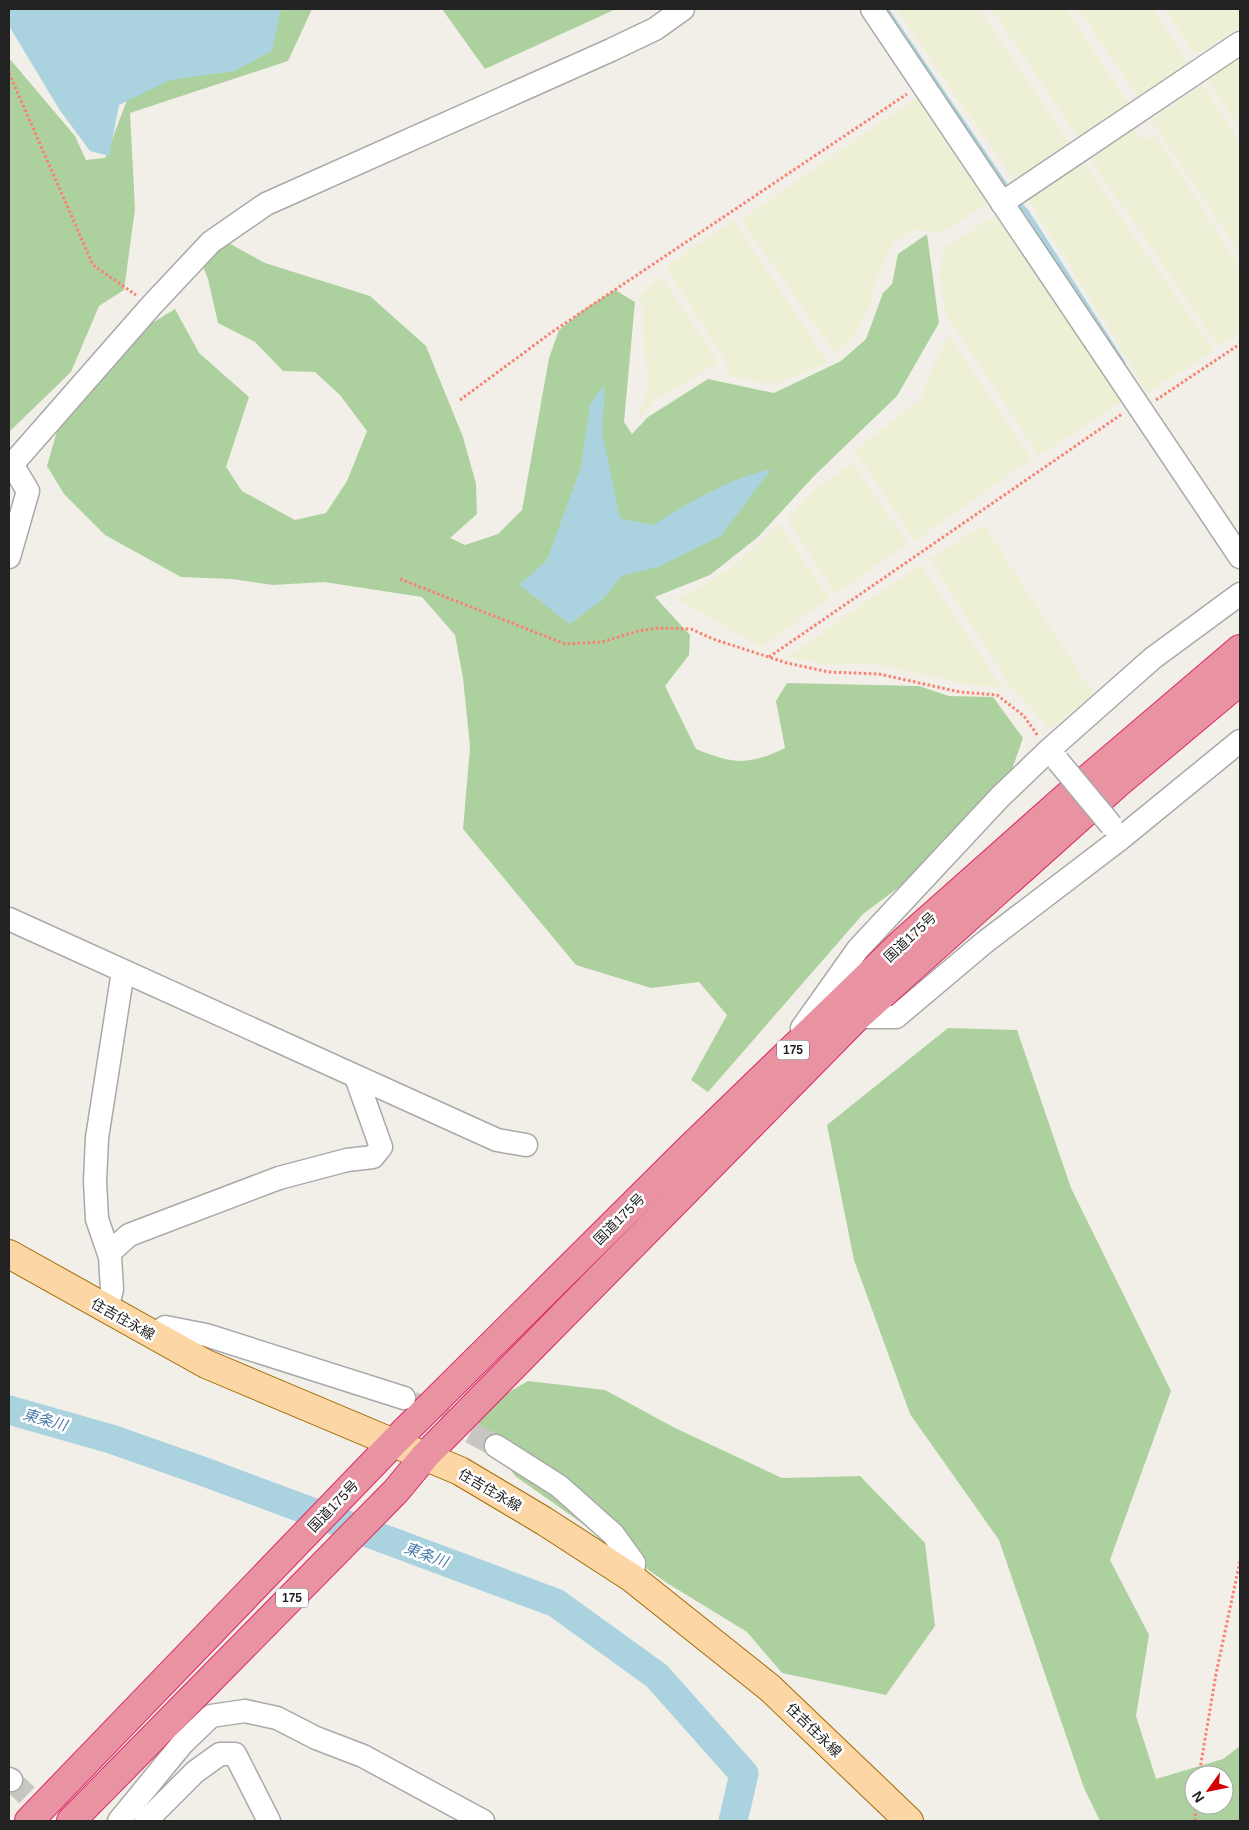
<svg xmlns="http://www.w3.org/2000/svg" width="1249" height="1830" font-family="Helvetica,'Noto Sans JP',sans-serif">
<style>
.farmland{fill:#eef0d5}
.forest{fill:#add19e;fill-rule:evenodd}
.water{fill:#aad3df}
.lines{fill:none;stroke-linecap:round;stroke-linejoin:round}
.stream{stroke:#aad3df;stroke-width:5}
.river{stroke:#aad3df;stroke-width:29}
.minor-tunnel{stroke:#c8c6c1;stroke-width:22;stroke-dasharray:22 11;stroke-linecap:butt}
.minor-casing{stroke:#a9a9a9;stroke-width:25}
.major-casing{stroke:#a06b00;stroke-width:30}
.highway-casing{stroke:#dc2a67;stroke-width:30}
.path{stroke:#fa8072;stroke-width:3;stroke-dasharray:2.5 2.5;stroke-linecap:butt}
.minor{stroke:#fff;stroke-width:22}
.major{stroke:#fcd6a4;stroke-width:28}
.highway{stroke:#e892a2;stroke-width:28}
.minor-bridge-casing{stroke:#a9a9a9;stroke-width:25;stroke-linecap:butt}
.minor-bridge{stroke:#fff;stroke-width:22}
.labels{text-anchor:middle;stroke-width:5;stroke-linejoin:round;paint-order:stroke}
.shield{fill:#fff;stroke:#646464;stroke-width:1}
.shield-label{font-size:12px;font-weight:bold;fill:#222}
.street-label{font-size:14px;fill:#222;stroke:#fff}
.water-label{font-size:15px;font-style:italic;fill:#4a7aab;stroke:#fff}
</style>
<rect width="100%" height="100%" fill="#f2efe9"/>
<g class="farmland">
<polygon points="896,9 979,9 1070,144 1014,180"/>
<polygon points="991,9 1066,9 1129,105 1078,137"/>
<polygon points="1079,9 1153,9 1189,64 1138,97"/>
<polygon points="1165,9 1240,9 1240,27 1196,55"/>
<polygon points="1240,57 1240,129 1207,79"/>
<polygon points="1202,85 1240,143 1240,254 1151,120"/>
<polygon points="920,95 992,201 939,234 917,229 893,242 872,290 870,307 853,336 836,354 741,220"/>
<polygon points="1132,128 1145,140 1155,135 1240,267 1240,332 1219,346 1087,155"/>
<polygon points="1081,159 1214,351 1148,392 1032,205 1019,199"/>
<polygon points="996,215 1122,402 1038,456 946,314 939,274 944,248"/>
<polygon points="733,220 827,362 780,383 769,384 727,375 726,361 666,267"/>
<polygon points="661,276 719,363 654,401 636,422 648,389 641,295"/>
<polygon points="949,335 1031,459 915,541 855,451 921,398 934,364"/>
<polygon points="853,463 908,543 835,594 787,519 816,488"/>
<polygon points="779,523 829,599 761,647 676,598 697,589 736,565"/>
<polygon points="984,525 1094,695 1050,729 1011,688 930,559"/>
<polygon points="920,564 1002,688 961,683 871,663 830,665 788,657"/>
</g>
<g class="forest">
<polygon points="250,9 312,9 288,61 130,113 135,209 124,290 99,306 71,372 9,432 9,58 75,136 86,160 105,158 141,63"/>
<polygon points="442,9 616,9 485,69"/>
<path d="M927,234L939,323L897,396L814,476L758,537L710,575L655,597L690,635L689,655L665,686L696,749C733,764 748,766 785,748L776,701L787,683L919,686L949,696L993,697L1023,738L1009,778L937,859L863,914L708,1092L691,1080L727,1015L699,982L651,988L576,965L463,829L470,747L463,678L455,635L422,597L324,582L273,585L232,579L181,577L105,535L64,494L47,466L59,424L134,334L175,309L199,353L249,397L226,467L242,491L295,520L326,513L347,481L367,431L340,395L315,372L283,371L255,342L218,323L208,279L200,259L225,241L265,263L370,296L426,346L463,437L476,484L477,514L450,538L465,545L498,534L522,510L549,358L559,330L586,308L615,290L635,302L624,422L632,434L648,417L708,379L774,393L841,361L866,339L883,293L892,284L898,254Z"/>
<path d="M948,1028L1017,1030L1071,1188L1171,1391L1110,1560L1149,1635L1136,1716L1156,1779L1223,1759L1240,1746V1821H1100L1084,1788L999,1540L910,1414L854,1260L827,1125ZM1194,1775H1224V1805H1194Z"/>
<polygon points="528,1381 605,1390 675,1428 782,1478 860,1476 925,1543 935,1626 886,1695 782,1673 747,1632 667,1583 515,1476 471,1414"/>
</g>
<g class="water">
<polygon points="9,9 281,9 272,51 234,71 170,80 119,105 109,156 90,151 59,109 9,26"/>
<path d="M605,385L602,432L620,518L653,525C690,502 727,479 771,469L721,536L658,567L622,576L602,600L570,624L519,585L547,560L581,467L590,404Z"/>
</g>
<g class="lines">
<g class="stream">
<polyline points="886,9 1009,191"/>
<polyline points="1015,200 1026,211 1123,363"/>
</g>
<polyline class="river" points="9,1410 111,1439 202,1471 556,1603 657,1676 744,1774 733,1821"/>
<g class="minor-tunnel">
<polyline points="412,1402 496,1446"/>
<polyline points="11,1780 54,1821"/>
</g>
<g class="minor-casing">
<g id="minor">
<polyline points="872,9 1240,557"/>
<polyline points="1002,203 1240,43"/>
<polyline points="9,468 151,306 211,242 266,204 611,50 655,29 683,9"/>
<polyline points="9,557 28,491 13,466"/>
<polyline points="9,919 497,1140 526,1145"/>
<polyline points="857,1017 896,1017 985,942 1120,839 1240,741"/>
<polyline points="802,1028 858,949 1000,797 1049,750 1153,658 1240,594"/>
<polyline points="109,1253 129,1235 279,1178 347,1160 373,1157 381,1147 356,1077"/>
<polyline points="107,1310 112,1289 110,1257 97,1219 95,1181 97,1138 123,971"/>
<polyline points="154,1336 165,1327 206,1335 404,1398"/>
<polyline points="496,1446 559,1486 613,1534 634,1563 632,1578"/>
<polyline points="9,1779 11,1780"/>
<polyline points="119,1821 182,1744 211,1716 245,1711 277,1718 316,1738 363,1756 483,1821"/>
<polyline points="146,1821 195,1772 220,1754 235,1754 269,1821"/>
</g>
</g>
<g class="major-casing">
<polyline id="major" points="9,1254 206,1364 460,1471 544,1521 632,1578 770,1688 909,1821"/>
</g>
<g class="highway-casing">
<g id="highway">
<polyline points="29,1821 393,1443 687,1151 903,942 1064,799 1240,649"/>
<polyline points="71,1821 396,1491 425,1456 857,1017 1117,784 1240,681"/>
</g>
</g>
<g class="path">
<polyline points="9,73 93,265 136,295"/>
<polyline points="460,400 552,332 907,94"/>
<polyline points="1156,400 1240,344"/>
<polyline points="400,579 565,644 602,642 638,631 659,628 691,629 713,639 787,663 829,672 879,674 960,692 997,695 1024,716 1038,736"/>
<polyline points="769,657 1122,414"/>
<polyline points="1199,1775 1216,1674 1240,1561"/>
<polyline points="1195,1821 1196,1805"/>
</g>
<use href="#minor" class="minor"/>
<use href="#major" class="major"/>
<use href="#highway" class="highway"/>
<g class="minor-bridge-casing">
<polyline id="minor-bridge" points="1058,761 1111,825"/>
</g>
<use href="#minor-bridge" class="minor-bridge"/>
</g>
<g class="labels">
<g class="shield">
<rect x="777" y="1040.5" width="32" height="19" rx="4"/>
<rect x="276" y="1588.5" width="32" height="19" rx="4"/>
</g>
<g class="shield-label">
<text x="793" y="1054">175</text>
<text x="292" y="1602">175</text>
</g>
<g class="street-label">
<text transform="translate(910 937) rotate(-43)" y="5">国道175号</text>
<text transform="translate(619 1219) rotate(-45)" y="5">国道175号</text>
<text transform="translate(123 1319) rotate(29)" y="5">住吉住永線</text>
<text transform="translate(490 1490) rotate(30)" y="5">住吉住永線</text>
<text transform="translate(333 1506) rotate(-46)" y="5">国道175号</text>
<text transform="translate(814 1730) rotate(44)" y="5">住吉住永線</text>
</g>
<g class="water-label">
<text transform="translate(45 1420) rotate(16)" y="5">東条川</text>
<text transform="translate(426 1555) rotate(20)" y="5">東条川</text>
</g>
</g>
<rect width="1249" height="1830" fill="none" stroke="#222222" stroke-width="20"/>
<g transform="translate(1209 1790) rotate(237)"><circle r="24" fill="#ffffff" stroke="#a7a7a7"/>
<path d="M0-4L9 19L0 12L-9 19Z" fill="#d40000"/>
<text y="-8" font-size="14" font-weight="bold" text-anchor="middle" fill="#222222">N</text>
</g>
</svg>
